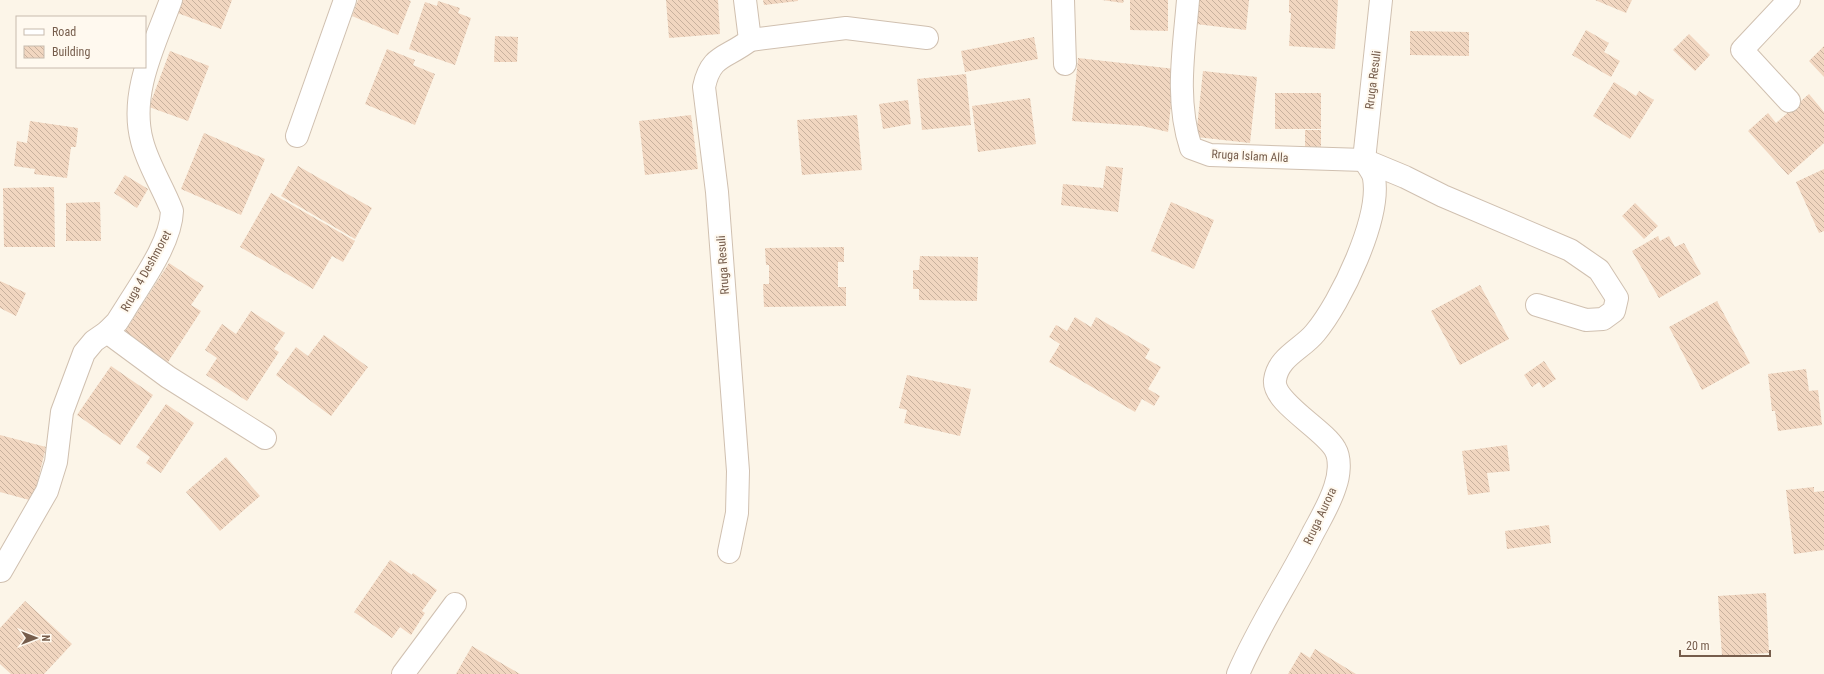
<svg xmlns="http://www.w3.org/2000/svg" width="1824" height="674" font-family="'Roboto Condensed',sans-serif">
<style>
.building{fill:url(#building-back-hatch)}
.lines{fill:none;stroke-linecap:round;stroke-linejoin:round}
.minor-casing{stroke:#d0c0b0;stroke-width:24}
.minor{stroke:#fff;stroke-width:22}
.labels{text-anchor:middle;stroke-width:4;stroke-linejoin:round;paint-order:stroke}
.street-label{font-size:12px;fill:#765d4c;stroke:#fff9ef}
</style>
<defs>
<pattern id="building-back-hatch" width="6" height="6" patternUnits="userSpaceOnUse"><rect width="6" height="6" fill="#f1d6c0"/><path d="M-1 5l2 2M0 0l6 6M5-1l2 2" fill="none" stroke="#c8b19e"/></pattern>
</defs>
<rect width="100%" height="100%" fill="#fcf5e8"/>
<g class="building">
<polygon points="176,0 232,0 221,29 172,11"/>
<polygon points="358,0 408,0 411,1 398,35 352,16"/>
<polygon points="666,0 718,0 720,34 669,38"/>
<polygon points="763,0 798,0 798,1 764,5"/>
<polygon points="1102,0 1124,0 1123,3"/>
<polygon points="1130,0 1168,0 1168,31 1130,30"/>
<polygon points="1198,0 1249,0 1246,30 1196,24"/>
<polygon points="1289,0 1338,0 1335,49 1289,46 1291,13 1289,13"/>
<polygon points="1595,0 1632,0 1626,13"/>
<polygon points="438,1 460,8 458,13 471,18 455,65 409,49 425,2 437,6"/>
<polygon points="1586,30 1609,43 1604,52 1620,61 1611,77 1572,55"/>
<polygon points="1410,31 1469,32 1469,56 1410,55"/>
<polygon points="1689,34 1710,55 1695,71 1673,50"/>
<polygon points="495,36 518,37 517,62 494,62"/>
<polygon points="1034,37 1038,59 965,72 961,51"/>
<polygon points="1824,46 1824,77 1809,61"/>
<polygon points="387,49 415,60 413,65 435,74 415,125 365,104"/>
<polygon points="170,51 209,66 188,121 149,107"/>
<polygon points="1078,58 1175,69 1168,132 1142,126 1072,121"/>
<polygon points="1203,71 1257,77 1250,143 1196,137"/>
<polygon points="966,74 971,125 922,130 917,79"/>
<polygon points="1614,82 1636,96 1639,91 1654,100 1630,139 1593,116"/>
<rect x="1275" y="93" width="46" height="36"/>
<polygon points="1809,94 1824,112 1824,143 1788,175 1748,131 1768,113 1776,123"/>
<polygon points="1030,98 1036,144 978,152 972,106"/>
<polygon points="908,100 911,124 883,129 879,104"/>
<polygon points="691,115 698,169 645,175 639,121"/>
<polygon points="857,115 862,170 802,175 797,120"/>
<polygon points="30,121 78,128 76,147 71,147 67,178 34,174 35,169 14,166 17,141 27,143"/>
<rect x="1305" y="130" width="16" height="22"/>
<polygon points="204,133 265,159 241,215 181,189"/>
<polygon points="298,166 372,208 355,239 281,196"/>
<polygon points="1106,166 1123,168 1118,212 1061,205 1063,184 1103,188"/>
<polygon points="1824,169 1824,231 1819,233 1796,182"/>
<polygon points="125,175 148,189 137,208 114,193"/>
<polygon points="54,187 55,247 4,247 3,188"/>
<polygon points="271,193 355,241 343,262 332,256 313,289 240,247"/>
<polygon points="100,202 101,241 66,241 66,203"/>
<polygon points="1171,202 1214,220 1194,269 1151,251"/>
<polygon points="1635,203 1658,226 1644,239 1622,216"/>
<polygon points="1658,236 1660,241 1669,236 1675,247 1684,243 1701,274 1659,298 1632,251"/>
<polygon points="844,247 844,262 838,262 838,287 846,287 846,306 764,307 763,284 769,284 769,265 766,265 765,248"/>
<polygon points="920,256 978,257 977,301 919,300 919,289 913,289 913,270 919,270"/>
<polygon points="169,263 204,286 191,305 201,311 168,362 124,333"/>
<polygon points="0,281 26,293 16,316 0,308"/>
<polygon points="1480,285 1509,339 1460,365 1431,311"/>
<polygon points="1717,301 1750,363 1702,390 1669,327"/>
<polygon points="251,311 285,333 274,349 279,352 247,401 206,375 217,358 205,350 222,324 236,334"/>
<polygon points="1075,317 1091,327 1096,317 1150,349 1145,358 1161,367 1148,389 1160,396 1154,406 1142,399 1135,412 1049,362 1060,344 1049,337 1056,325 1067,331"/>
<polygon points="324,335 368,367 331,416 276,375 296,347 308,356"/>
<polygon points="1544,361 1556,379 1543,388 1539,382 1532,387 1524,375"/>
<polygon points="111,366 153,395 120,445 77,415"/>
<polygon points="1806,369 1809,391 1818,390 1822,425 1778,431 1775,411 1772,411 1768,374"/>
<polygon points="907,375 971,389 960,436 904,423 907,410 899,408"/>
<polygon points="166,404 194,423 161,473 146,463 150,457 136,447"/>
<polygon points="0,435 46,447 33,501 0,492"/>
<polygon points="1507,445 1510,471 1487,473 1490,492 1468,495 1462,451"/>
<polygon points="226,457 260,496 220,531 186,492"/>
<polygon points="1814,487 1814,492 1824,491 1824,550 1794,554 1786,490"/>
<polygon points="1549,525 1551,543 1507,549 1505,531"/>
<polygon points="390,560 412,575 413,573 437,590 422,611 425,613 411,635 400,627 392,638 354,612"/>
<polygon points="1766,593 1769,653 1722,656 1718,596"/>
<polygon points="25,601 72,644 44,674 11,674 0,664 0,628"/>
<polygon points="472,646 520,674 456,674"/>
<polygon points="1315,649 1356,674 1288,674 1301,652 1310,658"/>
</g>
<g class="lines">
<g class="minor-casing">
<g id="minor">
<polyline points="1063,0 1065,64"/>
<path d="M1188,0C1184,49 1175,100 1191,148L1210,155L1364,160L1405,177L1443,196L1570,250L1599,270L1617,298L1614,311L1603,319L1586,320L1537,305"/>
<polyline points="750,40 846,28 927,38"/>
<polyline points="1789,101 1742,50 1789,0"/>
<polyline points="297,136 345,0"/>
<polyline points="1364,160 1381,0"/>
<polyline points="107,332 168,377 265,438"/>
<path d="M729,552L737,513L738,471L717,192L704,87C711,54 726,59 750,40L745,0"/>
<path d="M1,571L47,491L56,462L62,412L84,353L94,341L107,332L117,322L124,311C141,283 171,243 172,211C163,187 148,165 142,141C129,93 155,44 171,0"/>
<polyline points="403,674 455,604"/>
<path d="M1238,674C1259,625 1289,581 1313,533C1321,518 1330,503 1335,487C1339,476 1341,459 1335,449C1324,429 1272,402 1275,380C1278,357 1302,349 1315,333C1341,302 1381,218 1374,178C1373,172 1367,165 1364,160"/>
</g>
</g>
<use href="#minor" class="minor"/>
</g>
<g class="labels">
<g class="street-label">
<text transform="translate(1373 80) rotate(-83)" y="4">Rruga Resuli</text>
<text transform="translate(1250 156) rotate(3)" y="4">Rruga Islam Alla</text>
<text transform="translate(723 265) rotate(-94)" y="4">Rruga Resuli</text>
<text transform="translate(146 271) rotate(-61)" y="4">Rruga 4 Deshmoret</text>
<text transform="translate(1320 516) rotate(-65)" y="4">Rruga Aurora</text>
</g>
</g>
<rect x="16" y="16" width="130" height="52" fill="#fff9ef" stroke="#c8bbae"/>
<rect x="24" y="29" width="20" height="6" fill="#ffffff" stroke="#c8bbae"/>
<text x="52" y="36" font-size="12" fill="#765d4c">Road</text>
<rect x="24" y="46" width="20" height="12" fill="url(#building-back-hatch)" stroke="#c8bbae"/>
<text x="52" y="56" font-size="12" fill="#765d4c">Building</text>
<g transform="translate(36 638) rotate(90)" stroke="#fff9ef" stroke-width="3" paint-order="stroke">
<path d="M0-3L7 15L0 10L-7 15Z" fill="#765d4c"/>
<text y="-6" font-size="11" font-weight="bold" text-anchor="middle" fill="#765d4c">N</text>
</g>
<path d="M1680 650v6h90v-6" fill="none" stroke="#765d4c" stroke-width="2"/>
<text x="1686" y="650" font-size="12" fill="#765d4c" stroke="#fff9ef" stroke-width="3" paint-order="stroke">20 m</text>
</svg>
